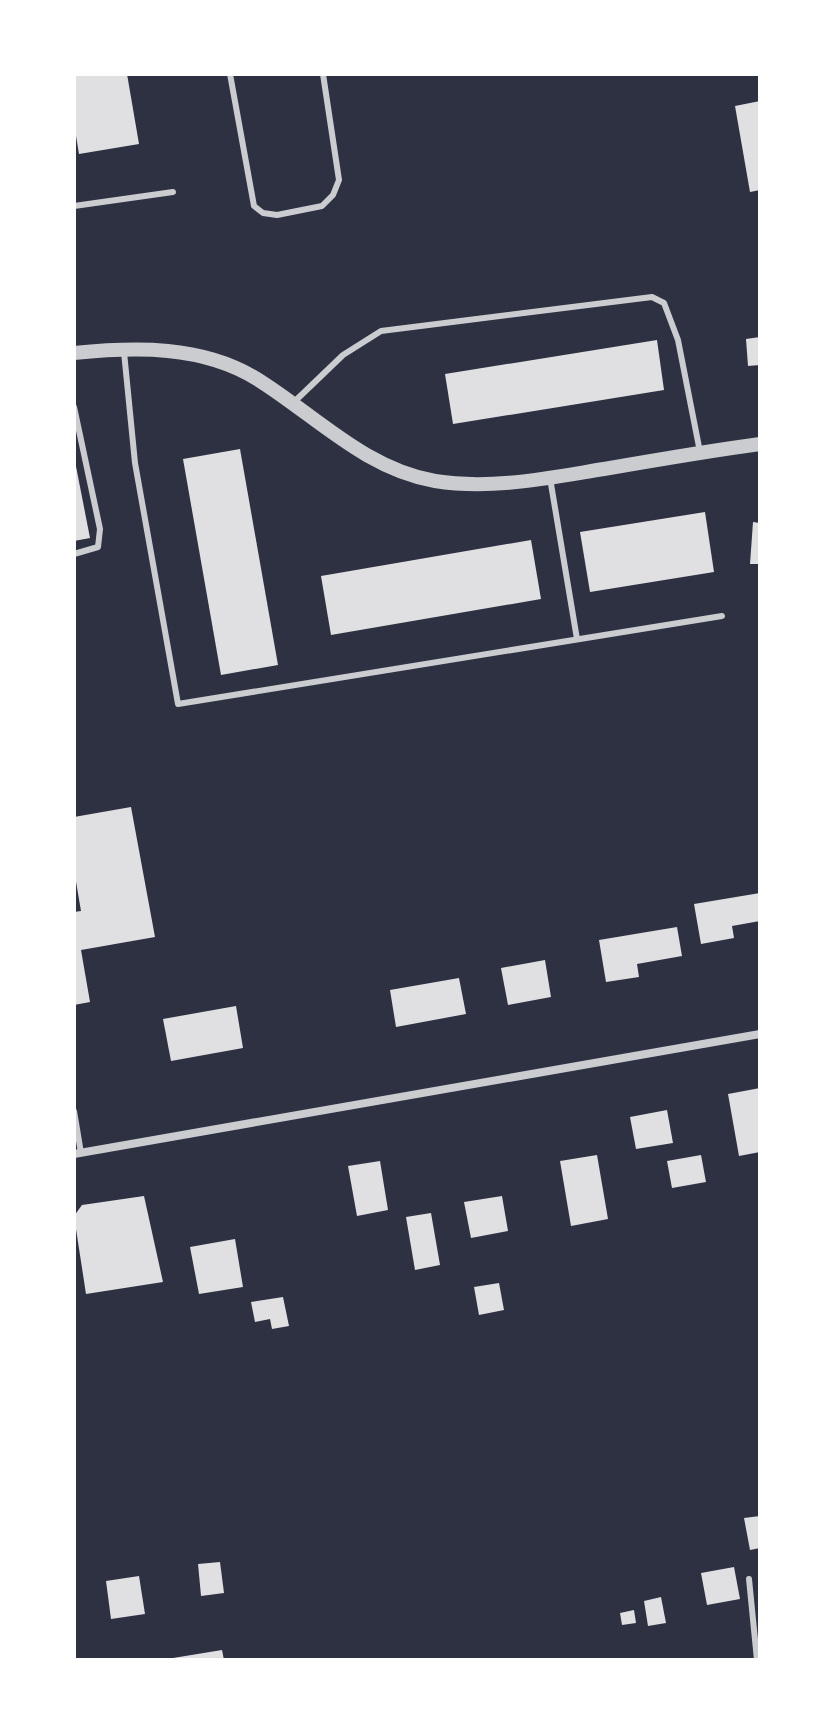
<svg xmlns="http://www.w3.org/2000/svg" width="834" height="1734" font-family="'Open Sans',sans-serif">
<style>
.building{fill:#e0e0e3}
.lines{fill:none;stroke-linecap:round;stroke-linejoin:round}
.service{stroke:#caccd0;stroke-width:6}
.minor{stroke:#caccd0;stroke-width:8}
.tertiary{stroke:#caccd0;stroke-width:14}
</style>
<rect width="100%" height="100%" fill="#2d3142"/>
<g class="building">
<polygon points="74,74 127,74 139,144 79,154 74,124"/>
<polygon points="760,101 760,190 750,192 735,106"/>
<polygon points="760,337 760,365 748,366 746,339"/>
<polygon points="657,340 664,390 453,424 445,374"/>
<polygon points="240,449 278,665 221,675 183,459"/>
<polygon points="74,456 90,538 74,541"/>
<polygon points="705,512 714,572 590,592 580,532"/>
<polygon points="753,522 760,523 760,564 750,564"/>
<polygon points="531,540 541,599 331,635 321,576"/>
<polygon points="131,807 155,937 81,950 90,1002 74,1005 74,912 81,911 74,870 74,817"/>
<polygon points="760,893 760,921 732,926 734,938 701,944 694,904"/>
<polygon points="677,927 682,956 637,964 639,977 606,982 599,940"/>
<polygon points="545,960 551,997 508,1005 501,968"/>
<polygon points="459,978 466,1014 396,1027 390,990"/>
<polygon points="236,1006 243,1048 171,1061 163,1019"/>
<polygon points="760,1088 760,1152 739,1156 728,1094"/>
<polygon points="667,1110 673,1143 636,1149 630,1117"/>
<polygon points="597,1155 608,1219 571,1226 560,1161"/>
<polygon points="701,1155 706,1182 672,1188 667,1161"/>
<polygon points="380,1161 388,1210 357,1216 348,1166"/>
<polygon points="144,1196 163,1282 86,1294 74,1216 82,1205"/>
<polygon points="502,1196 508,1231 471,1238 464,1202"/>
<polygon points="431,1213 440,1265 415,1270 406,1217"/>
<polygon points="235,1239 243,1287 199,1294 190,1247"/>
<polygon points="499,1283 504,1310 479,1315 474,1287"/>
<polygon points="283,1297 289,1326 272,1329 270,1319 255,1322 251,1302"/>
<polygon points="760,1516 760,1548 750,1550 744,1518"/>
<polygon points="220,1562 224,1593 201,1596 198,1564"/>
<polygon points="734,1567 740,1599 707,1605 701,1573"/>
<polygon points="139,1576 145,1614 111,1619 106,1581"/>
<polygon points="661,1597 666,1623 648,1626 644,1601"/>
<polygon points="634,1610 636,1623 622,1625 620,1613"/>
<polygon points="222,1650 224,1660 173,1660 173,1658"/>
</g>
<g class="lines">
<g class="service">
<polyline points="230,74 254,206 263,213 277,215 322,206 333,195 339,180 323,74"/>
<polyline points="74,206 173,192"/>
<polyline points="124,352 135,463 178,704 722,616"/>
<polyline points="293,403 343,355 381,331 652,297 664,303 678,340 700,452"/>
<polyline points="74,407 100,529 98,547 74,554"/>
<polyline points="550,478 577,639"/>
<polyline points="74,1111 81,1153"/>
<polyline points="749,1579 757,1660"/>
</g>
<polyline class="minor" points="74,1154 760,1034"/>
<path class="tertiary" d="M74,353C135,347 202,345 257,379C315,415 365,469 435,481C491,490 548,478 604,469C656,460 708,451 760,444"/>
</g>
<rect width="834" height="1734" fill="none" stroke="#ffffff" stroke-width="152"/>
</svg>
